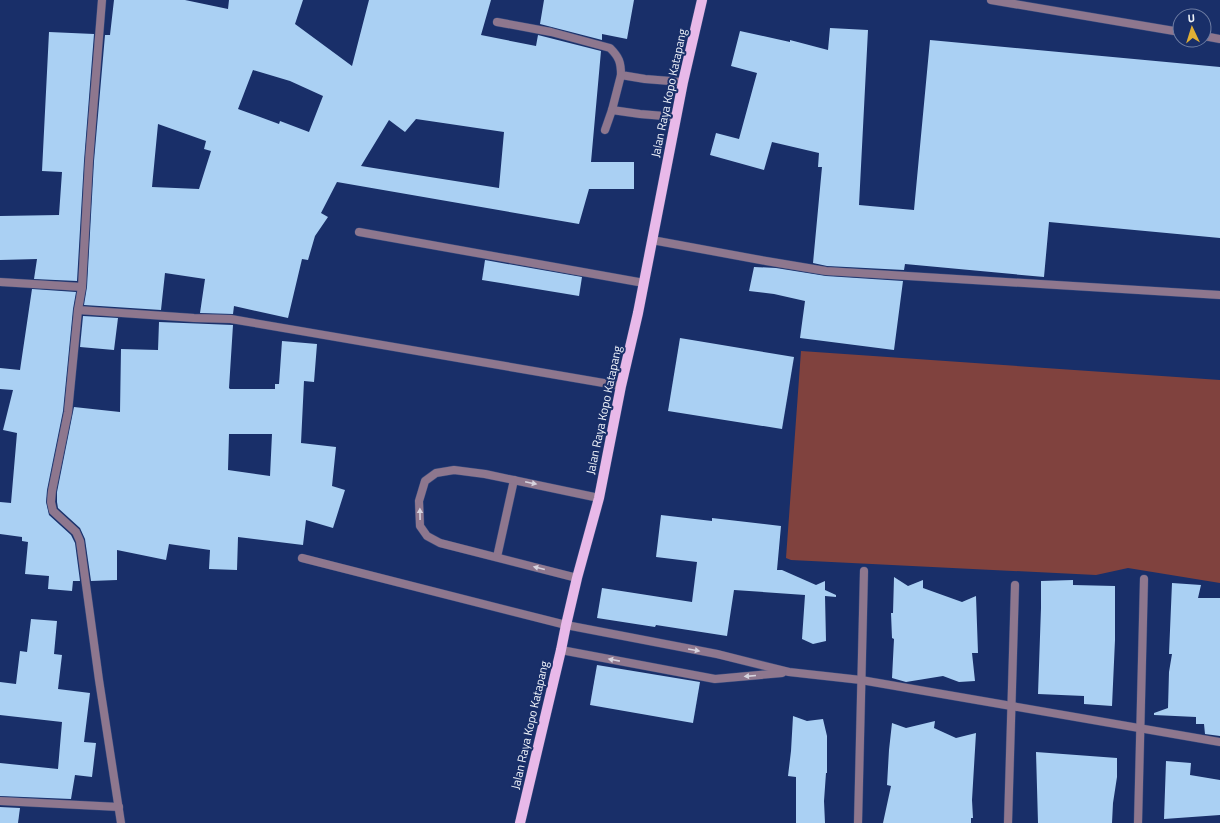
<svg xmlns="http://www.w3.org/2000/svg" width="1220" height="823" font-family="'Titillium Web',sans-serif">
<style>
.green{fill:#80423e}
.building{fill:#aad0f3;fill-rule:evenodd}
.lines{fill:none;stroke-linecap:round;stroke-linejoin:round}
.service-casing{stroke:#374a7d;stroke-width:9}
.minor-casing{stroke:#374a7d;stroke-width:9}
.primary-casing{stroke:#374a7d;stroke-width:11}
.service{stroke:#8e778e;stroke-width:8}
.minor{stroke:#8e778e;stroke-width:8}
.primary{stroke:#e8b9e9;stroke-width:10}
.oneway{fill:#d6d3de}
.labels{text-anchor:middle;stroke-width:4;stroke-linejoin:round;paint-order:stroke}
.street-label{font-size:12px;fill:#eef2f9;stroke:#192f69}
</style>
<rect width="100%" height="100%" fill="#192f69"/>
<polygon class="green" points="801,351 1220,380 1220,583 1128,568 1096,575 791,560 786,558"/>
<g class="building">
<path d="M114,0H185L228,9L229,0H303L295,24L352,66L369,0H491L481,35L536,46L538,35L601,51L591,162H634V189H589L579,224L337,182L321,213L328,217L315,236L308,260L302,259L288,318L234,306L233,314L200,313L205,279L165,273L161,310L84,305L87,287L94,161L105,35H110ZM253,70L290,81L323,96L309,132L280,121L279,124L238,109ZM416,119L504,132L499,188L361,166L389,120L405,132ZM158,124L206,141L204,149L211,151L199,189L152,187Z"/>
<polygon points="544,0 634,0 627,39 602,34 602,40 540,24"/>
<polygon points="830,28 868,30 859,205 914,210 930,40 1220,67 1220,238 1049,222 1044,277 905,264 904,270 827,266 813,263 822,167 818,167 819,153 772,142 764,170 710,155 716,133 739,139 757,73 731,66 740,31 790,42 790,40 828,50"/>
<polygon points="49,32 94,34 84,161 77,281 34,279 37,259 0,260 0,216 59,215 62,172 42,171"/>
<polygon points="485,260 582,277 579,296 482,280"/>
<polygon points="754,267 776,268 826,276 903,281 894,350 800,338 805,301 774,294 749,291"/>
<polygon points="32,289 76,292 73,309 63,411 47,490 46,502 49,515 71,535 75,543 80,581 73,581 72,591 48,589 49,576 25,574 28,542 22,541 22,537 0,534 0,502 11,503 17,433 3,430 13,390 0,389 0,368 20,370"/>
<polygon points="83,316 118,318 114,350 80,347"/>
<path d="M159,322L233,325L229,388L230,389H275V384H279L282,341L317,344L314,382L304,381L301,443L336,447L332,486L345,490L333,528L306,520L303,545L238,537L237,570L209,569L210,550L169,544L166,560L117,550V580L91,581L85,539L80,528L58,508L57,502V492L74,407L120,412L121,349L158,350ZM229,434H272L270,476L228,470Z"/>
<polygon points="680,338 794,357 782,429 668,411"/>
<polygon points="661,515 712,521 712,518 781,526 777,570 782,570 816,585 825,581 825,590 836,595 836,597 825,596 826,641 813,644 802,639 805,595 734,590 727,636 656,625 655,627 597,618 602,588 692,602 697,562 656,557"/>
<polygon points="894,577 908,586 923,580 923,588 962,602 976,596 978,653 972,653 975,681 959,682 943,676 906,682 892,678 894,639 892,638 891,613 893,613"/>
<polygon points="1073,580 1073,585 1115,586 1115,640 1112,706 1084,704 1084,696 1038,694 1041,608 1041,581"/>
<polygon points="1172,583 1201,585 1198,598 1220,598 1220,736 1205,734 1204,724 1196,724 1196,717 1154,715 1154,713 1168,708 1169,672 1172,654 1169,654"/>
<polygon points="31,619 57,621 54,654 62,655 58,689 90,693 84,742 96,743 92,777 75,775 71,799 0,796 0,763 58,769 62,722 0,715 0,682 16,684 20,651 27,652"/>
<polygon points="597,665 700,682 693,723 590,705"/>
<polygon points="793,716 807,721 823,719 827,736 827,773 826,773 824,801 825,823 796,823 796,777 788,776 791,751"/>
<polygon points="935,721 934,728 956,738 976,733 972,800 973,818 971,818 971,823 883,823 891,786 887,785 889,750 892,723 906,728"/>
<polygon points="1036,752 1117,758 1117,777 1113,803 1112,823 1038,823"/>
<polygon points="1166,761 1191,763 1190,775 1220,780 1220,815 1164,819"/>
<polygon points="0,807 20,808 18,823 0,823"/>
</g>
<g class="lines">
<g class="service-casing">
<g id="service">
<polyline points="991,0 1180,32"/>
<path d="M497,22L551,32L610,48C619,57 621,62 621,75L645,79L683,82"/>
<polyline points="1204,36 1220,39"/>
<polyline points="612,110 640,114 676,117"/>
<polyline points="605,130 612,110 621,75"/>
<polyline points="359,232 644,283"/>
<polyline points="652,240 766,261 826,271 1220,295"/>
<polyline points="497,557 514,480"/>
<polyline points="302,558 566,625"/>
<polyline points="577,578 440,543 427,536 420,526 419,501 425,481 436,473 454,470 485,474 599,498"/>
</g>
</g>
<g class="minor-casing">
<g id="minor">
<polyline points="102,0 89,161 82,287 78,310 68,412 52,491 51,502 53,511 76,532 80,541 99,680 121,823"/>
<polyline points="0,282 82,287"/>
<polyline points="78,310 194,318 231,319 621,386"/>
<polyline points="566,625 717,654 789,672 861,680 1220,742"/>
<polyline points="561,650 715,679 782,673"/>
<polyline points="0,801 119,807"/>
<polyline points="858,823 864,571"/>
<polyline points="1008,823 1015,585"/>
<polyline points="1138,823 1144,579"/>
</g>
</g>
<g class="primary-casing">
<polyline id="primary" points="520,823 561,650 566,625 577,578 599,498 621,386 638,313 683,82 702,0"/>
</g>
<use href="#service" class="service"/>
<use href="#minor" class="minor"/>
<use href="#primary" class="primary"/>
</g>
<defs><path id="oneway-solid" d="M-6-.8H1V-3.2L6.5 0L1 3.2V.8H-6Z"/></defs>
<g class="oneway">
<use href="#oneway-solid" transform="translate(531 483) rotate(12)"/>
<use href="#oneway-solid" transform="translate(420 514) rotate(-91)"/>
<use href="#oneway-solid" transform="translate(539 568) rotate(-166)"/>
<use href="#oneway-solid" transform="translate(694 650) rotate(10)"/>
<use href="#oneway-solid" transform="translate(614 660) rotate(-169)"/>
<use href="#oneway-solid" transform="translate(750 676) rotate(175)"/>
</g>
<g class="labels">
<g class="street-label">
<text transform="translate(669 93) rotate(-78)" y="4">Jalan Raya Kopo Katapang</text>
<text transform="translate(604 410) rotate(-78)" y="4">Jalan Raya Kopo Katapang</text>
<text transform="translate(530 725) rotate(-77)" y="4">Jalan Raya Kopo Katapang</text>
</g>
</g>
<g transform="translate(1192 28) rotate(356)"><circle r="19" fill="#192f69" stroke="#6e7da3"/>
<path d="M0-3L7 15L0 10L-7 15Z" fill="#e1af34"/>
<text y="-6" font-size="11" font-weight="bold" text-anchor="middle" fill="#eef2f9">U</text>
</g>
</svg>
